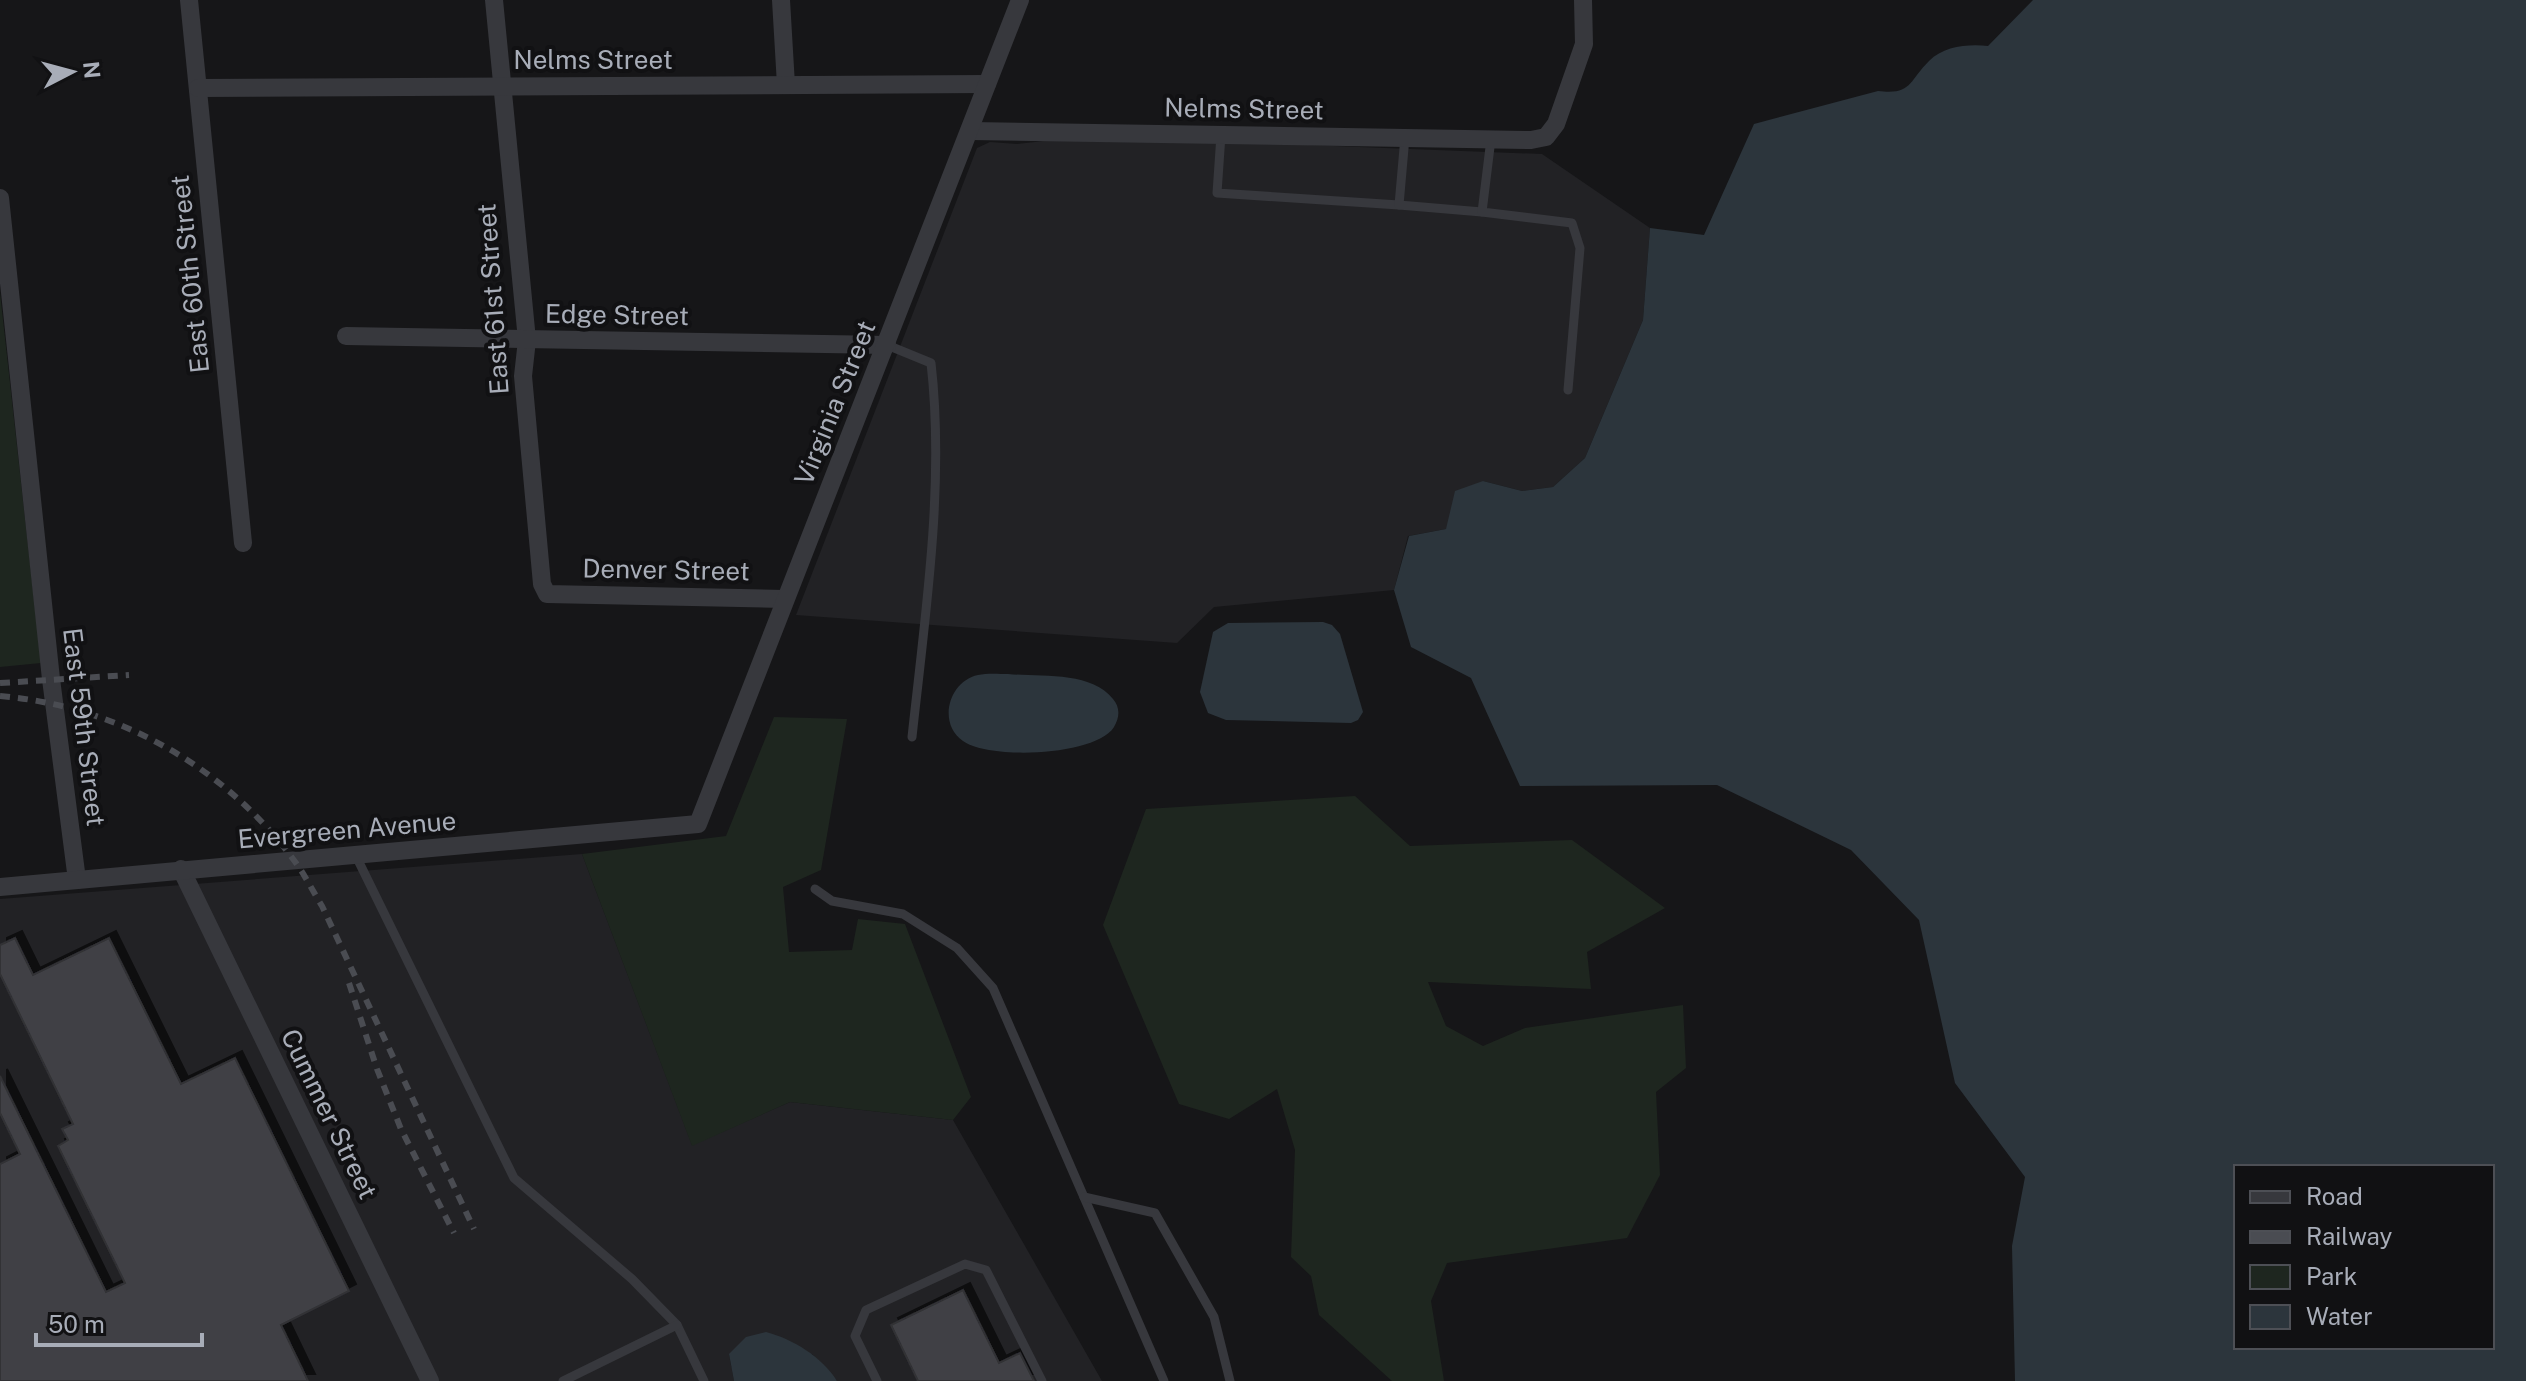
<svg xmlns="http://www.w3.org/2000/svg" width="2526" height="1381" font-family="'Public Sans',sans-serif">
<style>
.built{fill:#222225}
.green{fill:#1e261f}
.water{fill:#2c353c;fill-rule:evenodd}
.building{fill:#404145;stroke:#303034;stroke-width:2;filter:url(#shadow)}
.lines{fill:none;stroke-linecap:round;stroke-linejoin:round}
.lane{stroke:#37383d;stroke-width:9}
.street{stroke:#37383d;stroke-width:18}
.rail{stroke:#4a4c52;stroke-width:6;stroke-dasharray:10 8;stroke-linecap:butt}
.labels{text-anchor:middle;stroke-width:8;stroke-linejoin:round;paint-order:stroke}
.street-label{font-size:26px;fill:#a8adb8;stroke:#111113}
</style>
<defs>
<filter id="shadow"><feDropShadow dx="7" dy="-7" stdDeviation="0" flood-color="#0009"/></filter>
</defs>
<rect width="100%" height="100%" fill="#161618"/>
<g class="built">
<polygon points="1180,140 1542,154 1650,228 1643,320 1585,458 1553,487 1522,491 1483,481 1446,529 1408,536 1394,590 1214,607 1177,643 796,615 977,148 990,142 1017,144 1044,141"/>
<polygon points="582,854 692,1145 790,1102 953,1120 1102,1381 837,1381 812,1354 729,1354 734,1381 0,1381 0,899"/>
</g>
<g class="green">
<polygon points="0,293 41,663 0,667"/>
<polygon points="774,717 847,719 821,870 783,887 789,952 852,950 858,919 905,924 971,1097 953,1120 790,1102 692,1146 582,854 726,836"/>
<polygon points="1355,796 1410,846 1572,840 1665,908 1587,952 1591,989 1428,982 1446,1026 1483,1046 1525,1028 1683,1005 1686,1068 1656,1092 1660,1175 1627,1238 1447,1263 1431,1301 1444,1381 1392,1381 1319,1315 1311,1276 1291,1257 1295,1150 1277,1089 1229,1119 1179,1104 1103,925 1146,809"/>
</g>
<g class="water">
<path d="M2033,0H2526V1381H2015L2012,1246L2025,1177L1955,1083L1919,920L1851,850L1717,785L1520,786L1471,678L1411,647L1394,590L1409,536L1446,529L1455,491L1483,481L1522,491L1553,487L1585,458L1643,320L1650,228L1704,235L1754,124L1878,91C1912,95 1908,82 1929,61C1944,46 1968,44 1988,46ZM2236,1167H2492V1347H2236Z"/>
<polygon points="1323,622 1332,625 1340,634 1363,712 1358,720 1351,723 1226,720 1208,713 1200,692 1213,632 1228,623"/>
<path d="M1008,674C1040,677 1091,671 1113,699C1120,707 1120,717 1114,727C1096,756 989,760 963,741C937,723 949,681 978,675C987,673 999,674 1008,674Z"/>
<path d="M766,1332C793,1339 822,1357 837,1381H734L729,1354L746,1337Z"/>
</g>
<g class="building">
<polygon points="15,938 33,975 109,938 181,1084 235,1058 349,1291 281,1325 308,1381 0,1381 0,1164 20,1154 0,1113 0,1076 106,1292 125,1283 58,1146 68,1140 62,1129 73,1124 0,974 0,945"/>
<polygon points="963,1290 999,1363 1020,1353 1034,1381 918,1381 891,1325"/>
</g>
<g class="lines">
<g class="lane">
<polyline points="1221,135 1217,193 1399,205"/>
<polyline points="1405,137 1399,205 1482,212"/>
<polyline points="1491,139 1482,212 1572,223 1580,248 1568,390"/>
<path d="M887,345L931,363C945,485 925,616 912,737"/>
<polyline points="356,856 514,1178 632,1279 677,1325 704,1381"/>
<polyline points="815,889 832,901 903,914 957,948 993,988 1164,1381"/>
<polyline points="1084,1197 1155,1213 1214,1317 1230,1381"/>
<polyline points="563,1381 677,1325"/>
<polyline points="877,1381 855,1336 866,1310 965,1264 986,1270 1042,1381"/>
</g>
<g class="street">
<polyline points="189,0 243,543"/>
<polyline points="494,0 527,340 523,376 542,584 547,594 784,599"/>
<polyline points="781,0 786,85"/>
<polyline points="198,88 987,84"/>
<polyline points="971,131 1531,140 1546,137 1556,124 1584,44 1583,0"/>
<polyline points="0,198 51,679 77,880"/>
<polyline points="346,336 887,345"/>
<polyline points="181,869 430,1381"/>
<polyline points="0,887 698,824 1020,0"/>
</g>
<g class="rail">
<polyline points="0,683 129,675"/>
<path d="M0,696C116,706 223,765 293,859C304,873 312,890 322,906L474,1229"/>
<polyline points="349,983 377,1069 401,1129 454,1233"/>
</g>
</g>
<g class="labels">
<g class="street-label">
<text x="593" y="69">Nelms Street</text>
<text transform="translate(1244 109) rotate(1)" y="9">Nelms Street</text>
<text transform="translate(190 274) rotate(-96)" y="9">East 60th Street</text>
<text transform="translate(493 299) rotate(-94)" y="9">East 61st Street</text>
<text transform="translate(617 315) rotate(1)" y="9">Edge Street</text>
<text transform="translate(835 403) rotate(-68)" y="9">Virginia Street</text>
<text transform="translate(666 570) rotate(1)" y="9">Denver Street</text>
<text transform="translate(84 727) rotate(83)" y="9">East 59th Street</text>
<text transform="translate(347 830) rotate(-5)" y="9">Evergreen Avenue</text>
<text transform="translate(329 1114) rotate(64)" y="9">Cummer Street</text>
</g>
</g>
<rect x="2234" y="1165" width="260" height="184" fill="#111113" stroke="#4d4f55" stroke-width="2"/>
<rect x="2250" y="1191" width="40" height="12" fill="#37383d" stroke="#4d4f55" stroke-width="2"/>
<text x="2306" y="1205" font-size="24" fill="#a8adb8">Road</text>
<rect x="2250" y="1231" width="40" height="12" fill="#4a4c52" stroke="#4d4f55" stroke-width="2"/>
<text x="2306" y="1245" font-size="24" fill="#a8adb8">Railway</text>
<rect x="2250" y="1265" width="40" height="24" fill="#1e261f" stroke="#4d4f55" stroke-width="2"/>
<text x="2306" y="1285" font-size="24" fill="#a8adb8">Park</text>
<rect x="2250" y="1305" width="40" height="24" fill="#2c353c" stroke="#4d4f55" stroke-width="2"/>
<text x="2306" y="1325" font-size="24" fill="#a8adb8">Water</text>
<g transform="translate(72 72) rotate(84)" stroke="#111113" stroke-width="6" paint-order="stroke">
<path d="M0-6L14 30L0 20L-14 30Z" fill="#a8adb8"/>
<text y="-12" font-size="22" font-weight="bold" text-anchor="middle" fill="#a8adb8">N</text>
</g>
<path d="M36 1333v12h166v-12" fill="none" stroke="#a8adb8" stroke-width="4"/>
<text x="48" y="1333" font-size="24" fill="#a8adb8" stroke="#111113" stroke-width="6" paint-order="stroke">50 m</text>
</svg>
